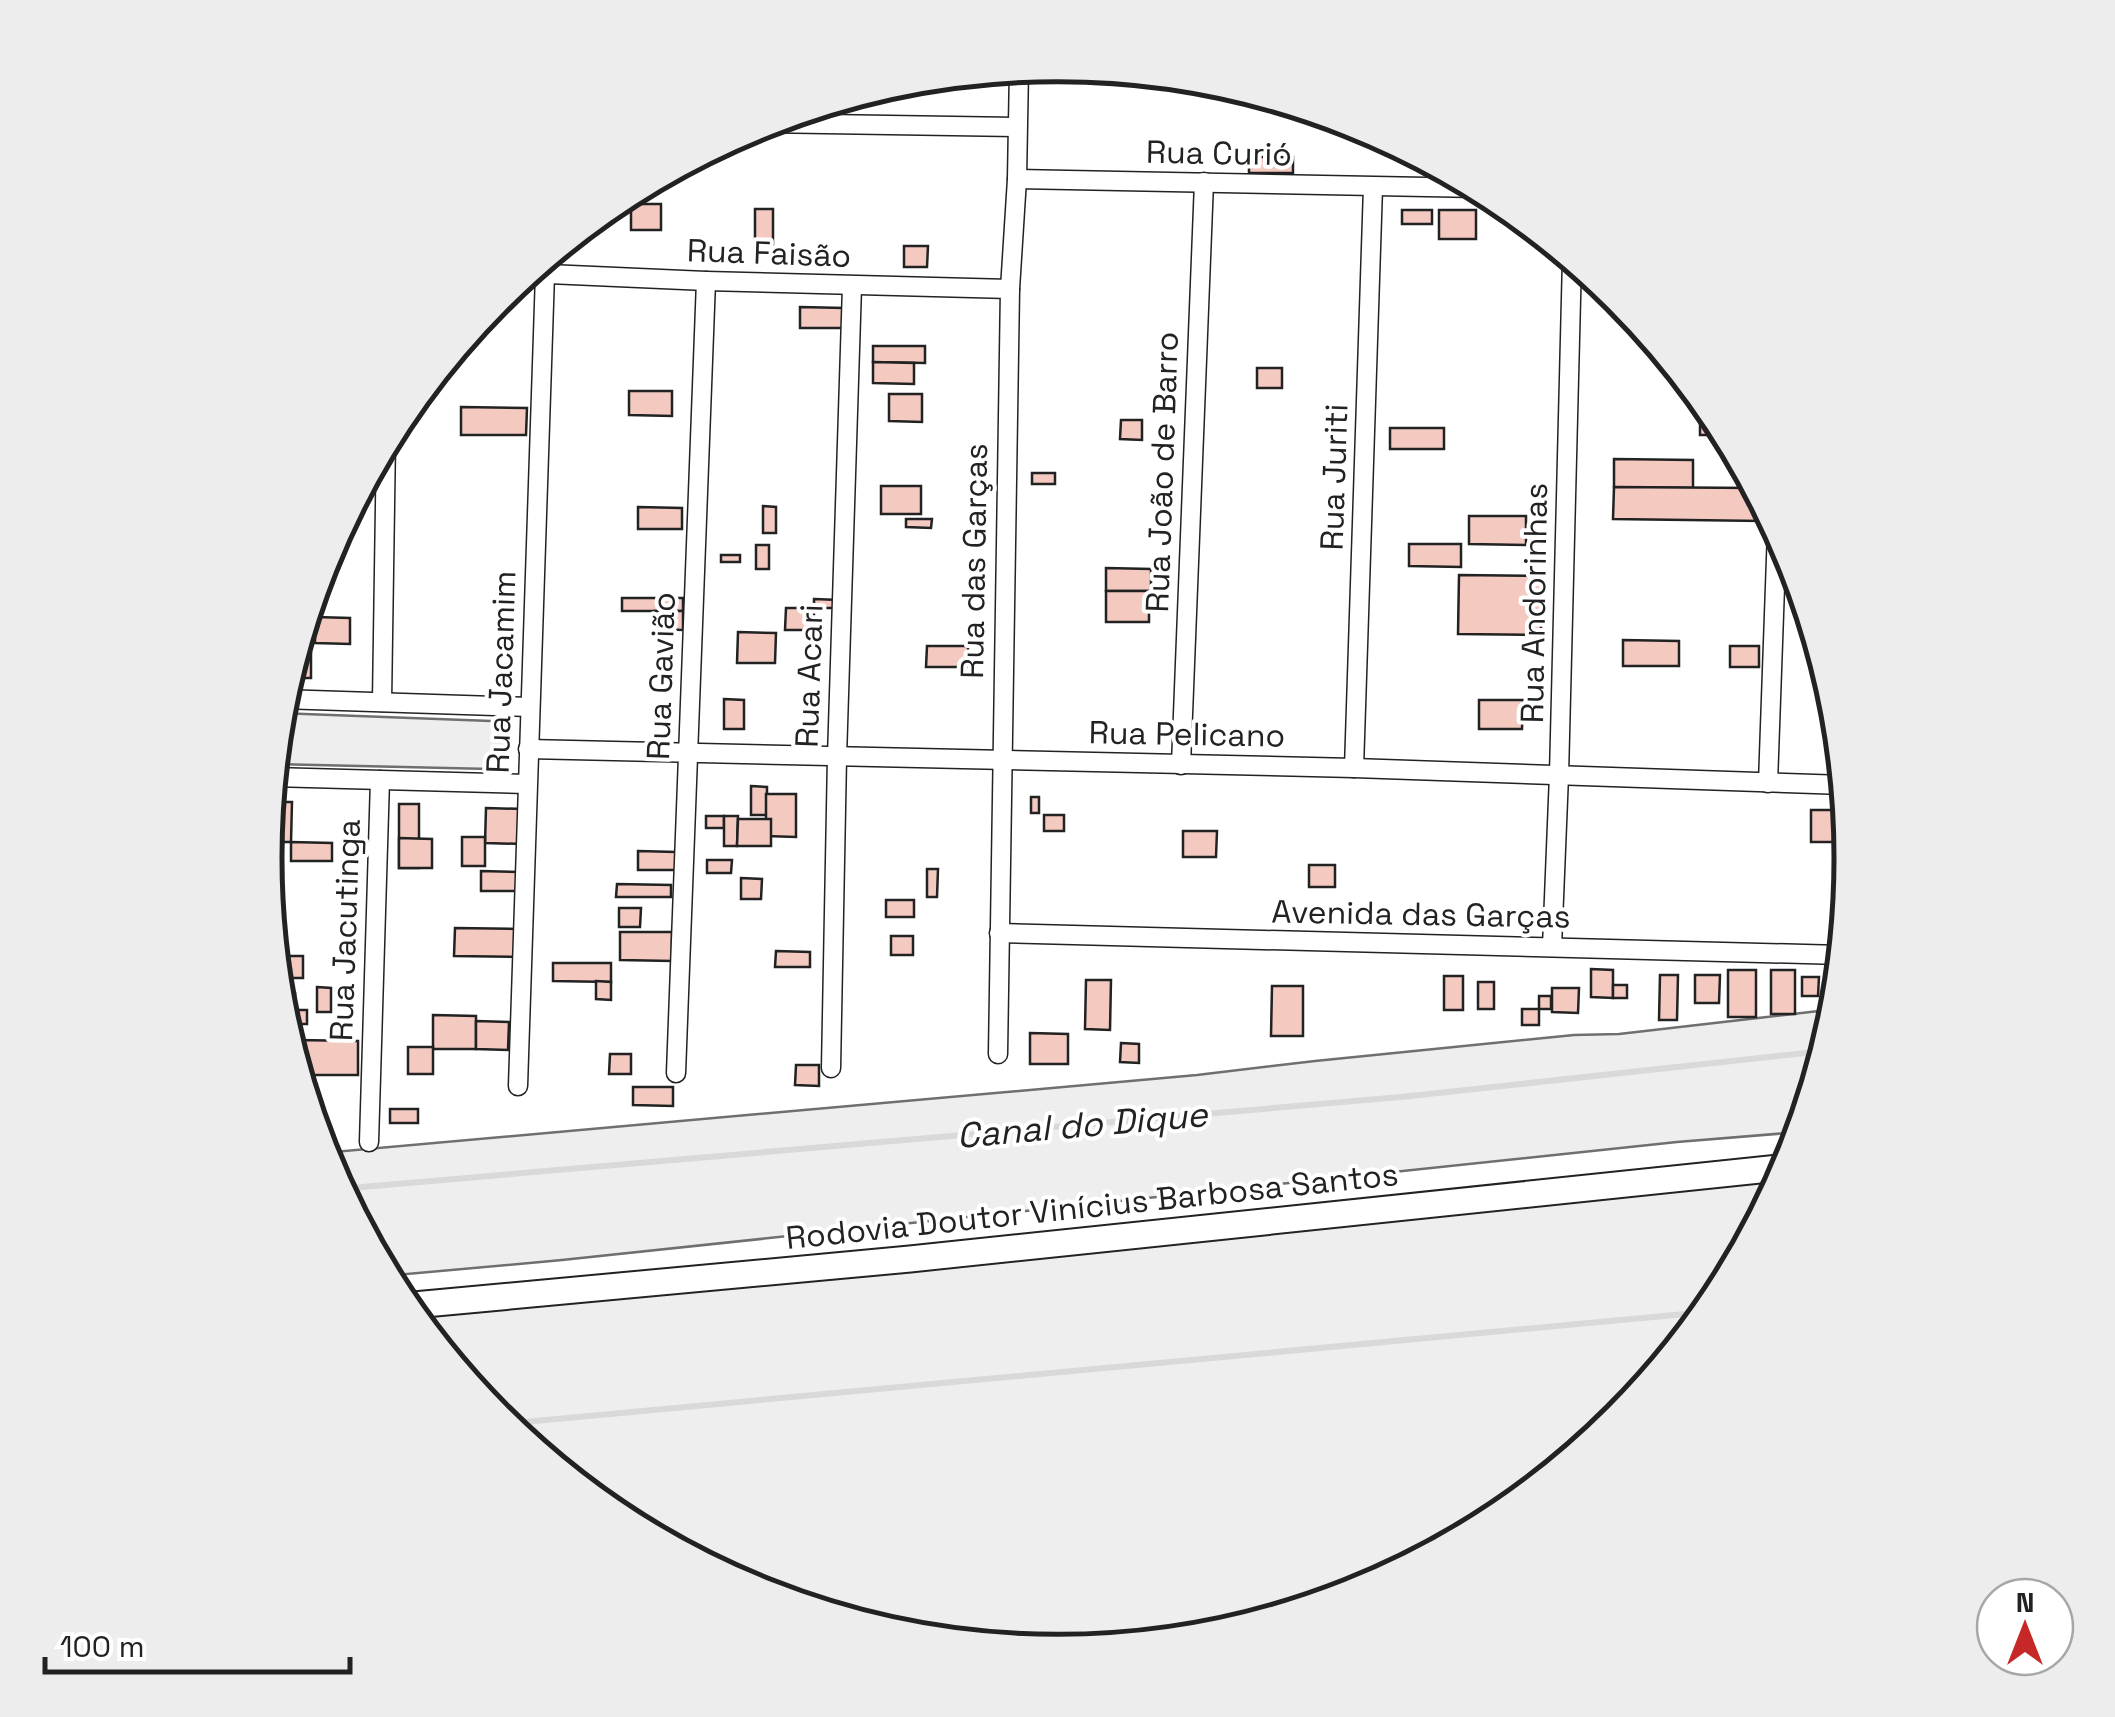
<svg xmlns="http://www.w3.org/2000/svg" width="2115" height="1717" font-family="'Space Grotesk',sans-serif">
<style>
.green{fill:#eee;stroke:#6f6f6f;stroke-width:2.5}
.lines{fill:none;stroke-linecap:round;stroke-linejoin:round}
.stream{stroke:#d9d9d9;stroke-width:6}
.building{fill:#f3c9c0;stroke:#222;stroke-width:2.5}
.street-casing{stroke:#222;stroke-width:21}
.secondary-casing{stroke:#222;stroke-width:29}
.street{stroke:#fff;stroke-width:18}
.secondary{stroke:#fff;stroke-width:25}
.labels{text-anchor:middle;stroke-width:8;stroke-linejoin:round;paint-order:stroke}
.street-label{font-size:32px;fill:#222;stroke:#fff}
.water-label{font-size:35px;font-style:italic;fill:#222;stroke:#fff}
.rim{fill:none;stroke:#222;stroke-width:5}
</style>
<rect width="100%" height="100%" fill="#fff"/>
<g class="green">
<polygon points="278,713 491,721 508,732 512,746 507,759 490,769 273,764"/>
<polygon points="1836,1009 1800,1132 1677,1142 562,1260 385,1276 322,1153 1197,1075 1315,1061 1574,1035 1619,1034"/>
<polygon points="1788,1168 1717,1300 1618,1420 1498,1519 1361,1592 1212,1637 1057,1652 902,1637 753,1591 616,1518 496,1419 405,1309"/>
</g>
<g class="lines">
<g class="stream">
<polyline points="339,1189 1401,1097 1824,1051"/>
<polyline points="502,1424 1707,1312"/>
</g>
</g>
<g class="building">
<rect x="1249" y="157" width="44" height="16"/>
<rect x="631" y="204" width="30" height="26"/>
<rect x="755" y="209" width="18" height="36"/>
<rect x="1402" y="210" width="30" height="14"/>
<rect x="1439" y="210" width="37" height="29"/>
<polygon points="904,246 928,246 927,267 904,267"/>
<polygon points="800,307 844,308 844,328 800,328"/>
<polygon points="873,346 925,346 925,363 873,362"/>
<polygon points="873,362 914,363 914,384 873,383"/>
<rect x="1257" y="368" width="25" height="20"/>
<polygon points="629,391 672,391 672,416 629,415"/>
<polygon points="889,394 922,394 922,422 889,421"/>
<polygon points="1700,397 1718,418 1727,435 1700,435"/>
<polygon points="461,407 527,408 526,435 461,435"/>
<polygon points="1121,420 1142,420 1142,440 1120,439"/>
<rect x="1390" y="428" width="54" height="21"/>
<polygon points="1614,459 1693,460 1693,488 1614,487"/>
<rect x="1032" y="473" width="23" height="11"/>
<rect x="881" y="486" width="40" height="28"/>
<polygon points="1614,487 1755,488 1763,503 1762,521 1613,519"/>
<polygon points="763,506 776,507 776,533 763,533"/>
<polygon points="638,507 682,508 682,529 638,529"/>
<polygon points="1469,516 1526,516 1526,545 1469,544"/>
<polygon points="906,519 932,519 931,528 906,527"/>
<polygon points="1409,544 1461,544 1461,567 1409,566"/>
<rect x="756" y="545" width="13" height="24"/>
<rect x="721" y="555" width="19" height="7"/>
<polygon points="1106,568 1151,569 1151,591 1106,591"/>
<polygon points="1459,575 1541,576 1541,635 1458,634"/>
<rect x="1106" y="591" width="43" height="31"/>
<rect x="622" y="598" width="61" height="13"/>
<polygon points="814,599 839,600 839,608 814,608"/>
<polygon points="786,608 814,608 814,630 785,630"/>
<polygon points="654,611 683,611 683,630 654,629"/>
<polygon points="315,617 350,618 350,644 315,643"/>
<polygon points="738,632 776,633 775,663 737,663"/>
<polygon points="1623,640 1679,641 1679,666 1623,666"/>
<polygon points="927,646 968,646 968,667 926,667"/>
<rect x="1730" y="646" width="29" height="21"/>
<polygon points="1816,648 1819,648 1826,672 1816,672"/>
<rect x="295" y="653" width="16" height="25"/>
<polygon points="724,699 744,700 744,729 724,729"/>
<polygon points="1479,700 1523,700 1522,729 1479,729"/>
<polygon points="751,786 767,787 767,815 751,815"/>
<polygon points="766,794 796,794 796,837 766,836"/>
<rect x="1031" y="797" width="8" height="16"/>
<polygon points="270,802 292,802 291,842 270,842"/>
<rect x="399" y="804" width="20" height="64"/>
<polygon points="486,808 523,809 523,844 485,843"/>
<rect x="1811" y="810" width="24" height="32"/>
<polygon points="1842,814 1847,814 1850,848 1842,848"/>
<rect x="1044" y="815" width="20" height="16"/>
<rect x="706" y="816" width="18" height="12"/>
<polygon points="724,816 738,816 737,846 724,846"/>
<polygon points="738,819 771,819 771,846 737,846"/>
<polygon points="1183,831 1217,831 1216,857 1183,857"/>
<rect x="462" y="837" width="23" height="29"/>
<polygon points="399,838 432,839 432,868 399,868"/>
<polygon points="291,842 332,843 332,861 291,861"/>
<polygon points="638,851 676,852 676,870 638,870"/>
<polygon points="707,860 732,860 731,873 707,873"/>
<rect x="1309" y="865" width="26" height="22"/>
<polygon points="927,869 938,869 937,897 927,897"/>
<polygon points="481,871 522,872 521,891 481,891"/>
<polygon points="741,878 762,879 761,899 741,899"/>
<polygon points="617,884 671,885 671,897 616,897"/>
<rect x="886" y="900" width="28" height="17"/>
<polygon points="619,908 641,908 640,927 619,927"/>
<polygon points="455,928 520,929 519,957 454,956"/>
<polygon points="620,932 672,932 672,961 620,960"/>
<rect x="891" y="936" width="22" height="19"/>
<polygon points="776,951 810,952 810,967 775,967"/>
<polygon points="274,956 303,956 303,978 276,978"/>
<polygon points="553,963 611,963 611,982 553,981"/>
<polygon points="1591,969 1613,970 1613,998 1591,997"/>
<rect x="1728" y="970" width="28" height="47"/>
<rect x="1771" y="970" width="24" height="44"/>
<polygon points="1829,973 1840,973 1837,1005 1829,1005"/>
<polygon points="1660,975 1678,975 1677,1020 1659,1020"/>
<polygon points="1695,975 1720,975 1719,1003 1695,1003"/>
<rect x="1444" y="976" width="19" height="34"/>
<polygon points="1802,977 1819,977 1818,996 1802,996"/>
<polygon points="1086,980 1111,980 1110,1030 1085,1029"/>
<polygon points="596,981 611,982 611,1000 596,999"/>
<rect x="1478" y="982" width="16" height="27"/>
<rect x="1613" y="985" width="14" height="13"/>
<polygon points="1272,986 1303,986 1303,1036 1271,1036"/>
<polygon points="317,987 331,988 331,1012 317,1012"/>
<polygon points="1552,988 1579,988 1578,1013 1552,1012"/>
<polygon points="277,993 295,993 295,1013 279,1012"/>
<rect x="1539" y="996" width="12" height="13"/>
<rect x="1522" y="1009" width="17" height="16"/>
<rect x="296" y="1010" width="11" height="14"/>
<polygon points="433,1015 476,1016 476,1049 433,1049"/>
<polygon points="476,1021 509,1022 508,1050 476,1049"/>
<polygon points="1030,1033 1068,1034 1068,1064 1030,1064"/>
<polygon points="297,1040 358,1041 358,1075 298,1075"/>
<polygon points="1121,1043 1139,1044 1139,1063 1120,1062"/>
<rect x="408" y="1047" width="25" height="27"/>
<polygon points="610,1054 631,1054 631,1074 609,1074"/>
<polygon points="796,1065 819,1065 819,1086 795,1085"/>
<polygon points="633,1087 673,1087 673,1106 633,1105"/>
<rect x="390" y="1109" width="28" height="14"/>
</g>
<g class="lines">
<g class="street-casing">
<g id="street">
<polyline points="761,123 1016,127"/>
<polyline points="1017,179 1479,188"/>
<polyline points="526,273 706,281 1010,289"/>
<polyline points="281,699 529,707"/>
<polyline points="382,702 386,440"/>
<polyline points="528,749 1354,768 1844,785"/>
<polyline points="1181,765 1204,182"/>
<polyline points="1354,768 1373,187"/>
<polyline points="272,777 527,784"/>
<polyline points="1768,783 1777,530"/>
<polyline points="999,933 1841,955"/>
<polyline points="1552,947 1559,775 1572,259"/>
<polyline points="998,1054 1010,289 1017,179 1019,69"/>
<polyline points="831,1068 837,757 852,286"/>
<polyline points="676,1073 706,281"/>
<polyline points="518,1086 545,274 542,260"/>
<polyline points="369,1142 380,780"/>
</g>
</g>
<g class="secondary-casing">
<polyline id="secondary" points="403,1306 910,1259 1788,1167"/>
</g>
<use href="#street" class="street"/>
<use href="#secondary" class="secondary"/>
</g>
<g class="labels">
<g class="street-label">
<text transform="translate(1219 153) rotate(1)" y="11">Rua Curió</text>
<text transform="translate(769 253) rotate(2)" y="11">Rua Faisão</text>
<text transform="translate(1162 472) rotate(-88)" y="11">Rua João de Barro</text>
<text transform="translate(1334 477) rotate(-88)" y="11">Rua Juriti</text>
<text transform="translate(974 561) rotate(-89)" y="11">Rua das Garças</text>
<text transform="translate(1534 603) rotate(-89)" y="11">Rua Andorinhas</text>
<text transform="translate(501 672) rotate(-88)" y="11">Rua Jacamim</text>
<text transform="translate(661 676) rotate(-88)" y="11">Rua Gavião</text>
<text transform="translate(809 676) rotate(-88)" y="11">Rua Acari</text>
<text transform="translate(1187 734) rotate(1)" y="11">Rua Pelicano</text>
<text transform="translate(1421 914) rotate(1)" y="11">Avenida das Garças</text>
<text transform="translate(345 930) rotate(-88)" y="11">Rua Jacutinga</text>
<text transform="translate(1092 1206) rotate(-6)" y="11">Rodovia Doutor Vinícius Barbosa Santos</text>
</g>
<g class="water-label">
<text transform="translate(1082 1125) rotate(-5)" y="12">Canal do Dique</text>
</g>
</g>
<path d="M0 0H2115V1717H0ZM282 858a776 776 0 1 1 1552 0a776 776 0 1 1-1552 0Z" fill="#ededed" fill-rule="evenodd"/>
<path class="rim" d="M282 858a776 776 0 1 1 1552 0a776 776 0 1 1-1552 0Z"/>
<g transform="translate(2025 1627)"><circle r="48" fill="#ffffff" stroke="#a7a7a7" stroke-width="2.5"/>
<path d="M0-8L18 38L0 25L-18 38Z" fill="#c62828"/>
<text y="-15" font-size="28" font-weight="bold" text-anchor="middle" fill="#222222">N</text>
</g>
<path d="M45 1657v15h305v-15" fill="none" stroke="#222222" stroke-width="5"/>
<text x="60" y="1657" font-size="30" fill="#222222" stroke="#ffffff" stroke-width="8" paint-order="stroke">100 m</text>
</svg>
